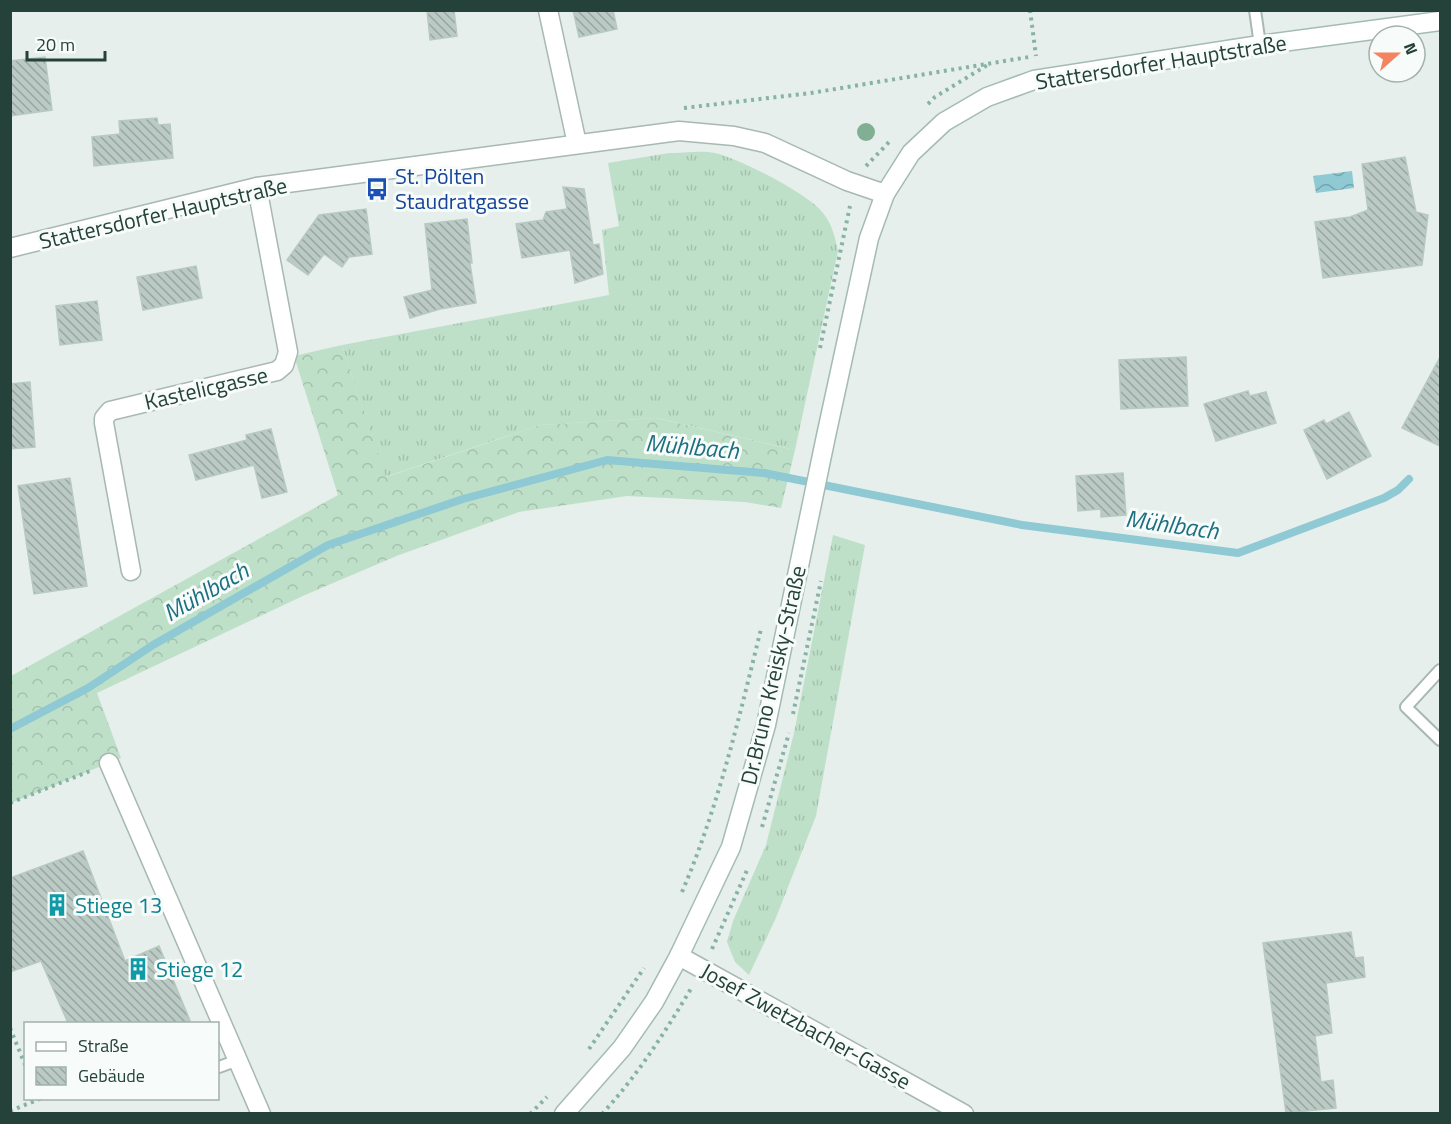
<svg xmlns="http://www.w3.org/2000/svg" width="1451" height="1124" font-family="'Titillium Web',sans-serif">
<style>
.grass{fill:url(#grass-tufts)}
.forest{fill:url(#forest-crowns)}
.water{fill:url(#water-waves)}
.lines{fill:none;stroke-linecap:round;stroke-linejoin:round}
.stream{stroke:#8ec9d4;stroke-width:8}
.building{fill:url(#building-back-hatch);stroke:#b8c9c2;stroke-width:1.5}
.service-casing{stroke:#a8b8b2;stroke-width:14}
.minor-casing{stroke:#a8b8b2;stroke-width:21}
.secondary-casing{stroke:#a4bbb3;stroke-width:21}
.path{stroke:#86b3a5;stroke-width:4;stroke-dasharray:3 4.5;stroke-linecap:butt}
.service{stroke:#fff;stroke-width:10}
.minor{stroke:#fff;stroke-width:18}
.secondary{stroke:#fff;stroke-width:18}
.tree{fill:#80af93}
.labels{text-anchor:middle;stroke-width:6;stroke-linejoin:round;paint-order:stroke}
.street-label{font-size:22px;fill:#24423a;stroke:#f7fbf9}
.transit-label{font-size:22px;fill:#164399;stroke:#f7fbf9;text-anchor:start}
.culture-label{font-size:22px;fill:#0d838f;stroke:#f7fbf9;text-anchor:start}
.water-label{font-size:24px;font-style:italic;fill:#1c6f80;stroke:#f7fbf9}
</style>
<defs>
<pattern id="grass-tufts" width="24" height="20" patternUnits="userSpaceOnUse" patternTransform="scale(1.5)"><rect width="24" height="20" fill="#bfe0c8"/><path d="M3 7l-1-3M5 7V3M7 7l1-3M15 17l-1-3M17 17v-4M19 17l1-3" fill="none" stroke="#a4c1ad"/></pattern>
<pattern id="forest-crowns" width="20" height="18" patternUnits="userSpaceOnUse" patternTransform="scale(1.5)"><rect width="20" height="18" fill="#bfe0c8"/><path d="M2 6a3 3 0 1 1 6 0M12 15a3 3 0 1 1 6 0" fill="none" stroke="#a4c1ad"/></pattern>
<pattern id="water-waves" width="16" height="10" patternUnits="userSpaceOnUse" patternTransform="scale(1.5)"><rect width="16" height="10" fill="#8ec9d4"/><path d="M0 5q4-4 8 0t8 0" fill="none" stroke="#74a5ad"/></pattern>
<pattern id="building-back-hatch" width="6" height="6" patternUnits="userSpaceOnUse" patternTransform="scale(1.5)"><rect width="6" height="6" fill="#bbcac4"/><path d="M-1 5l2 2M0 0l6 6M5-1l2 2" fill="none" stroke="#98a6a0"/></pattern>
</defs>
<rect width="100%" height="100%" fill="#e6efeb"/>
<g class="grass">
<path d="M669,153C683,153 701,150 715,153C738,158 809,194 823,213C832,224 835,237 838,251L795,450L657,418L540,425L385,477L342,345L609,295L602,230L619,226L608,163Z"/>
<polygon points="833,535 865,545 816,816 775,920 749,975 735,962 727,942 733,921 766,845 794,733"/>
</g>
<polygon class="forest" points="342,345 386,477 540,425 656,418 795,450 781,508 745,502 627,496 519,512 399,555 305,595 97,693 121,758 11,803 11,676 338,495 294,356"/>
<polygon class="water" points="1352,171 1354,188 1316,193 1313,176"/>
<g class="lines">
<polyline class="stream" points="10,729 88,688 153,645 328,545 463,499 607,460 764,473 1022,525 1238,553 1384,498 1398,490 1409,479"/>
</g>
<g class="building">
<polygon points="427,10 454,10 457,36 430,40"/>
<polygon points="573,10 613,10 617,29 579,37"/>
<polygon points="45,57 52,110 10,116 10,61"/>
<polygon points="157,118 158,125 170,124 173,158 94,166 92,137 120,134 119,121"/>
<polygon points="1405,157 1416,212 1428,215 1422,265 1323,278 1315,222 1350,217 1368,210 1362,164"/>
<polygon points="563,187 584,189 593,245 599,244 603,274 575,283 570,250 522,258 516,224 543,220 546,212 567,209"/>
<polygon points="366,209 372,254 349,257 342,267 324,254 308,275 287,260 319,215"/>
<polygon points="467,219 472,263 470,263 476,303 440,309 410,318 404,297 432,290 425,224"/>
<polygon points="196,266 202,298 143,310 137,277"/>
<polygon points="97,301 102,340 60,345 56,306"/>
<polygon points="1186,357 1188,406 1121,409 1119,360"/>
<polygon points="1440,357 1440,446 1402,428"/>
<polygon points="30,382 35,447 10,449 10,384"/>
<polygon points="1248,391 1250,396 1266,392 1276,423 1216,441 1204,404"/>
<polygon points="1349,412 1371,456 1327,479 1304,430 1324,420 1326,424"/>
<polygon points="271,429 287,492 262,498 254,465 196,480 189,455 247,440 246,435"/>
<polygon points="1123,473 1126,515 1101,517 1101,509 1078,511 1076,476"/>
<polygon points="70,478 87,586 34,594 18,486"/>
<polygon points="83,851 125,961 159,946 191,1023 68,1023 41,961 10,972 10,878"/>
<polygon points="1351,932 1355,958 1363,957 1365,977 1326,983 1332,1033 1315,1036 1321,1082 1333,1080 1336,1108 1286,1113 1263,943"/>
</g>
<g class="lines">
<g class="service-casing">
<g id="service">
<polyline points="1255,10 1260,45"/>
<polyline points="1440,670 1406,707 1440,740"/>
<polyline points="219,1067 238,1060"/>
</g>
</g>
<g class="minor-casing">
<g id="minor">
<polyline points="548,10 577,144"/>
<polyline points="10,248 257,187 679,131 734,136 765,143 847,181 885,194"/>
<polyline points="131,571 104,423 104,418 110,411 277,371 284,365 288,352 257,187"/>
<polyline points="109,763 261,1114"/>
<polyline points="679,956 964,1114"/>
</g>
</g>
<g class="secondary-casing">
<polyline id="secondary" points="564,1114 622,1048 654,1002 679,956 731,847 766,725 826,436 869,238 885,194 911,153 944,122 987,97 1034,80 1260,45 1440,21"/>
</g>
<g class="path">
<polyline points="1030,10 1036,56"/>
<polyline points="928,104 935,97 989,64"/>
<polyline points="684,108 811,93 1029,57"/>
<polyline points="866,166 890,141"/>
<polyline points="820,348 850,206"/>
<polyline points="793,714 821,581"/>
<polyline points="10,803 90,771"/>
<polyline points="762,827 789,733"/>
<path d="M682,892C718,808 739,718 761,629"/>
<polyline points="712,949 748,868"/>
<polyline points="10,1028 26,1067"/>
<polyline points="589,1049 644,968"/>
<polyline points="10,1111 42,1098"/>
<polyline points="530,1114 547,1097"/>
<path d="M602,1114C638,1075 665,1032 692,987"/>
</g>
<use href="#service" class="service"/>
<use href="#minor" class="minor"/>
<use href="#secondary" class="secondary"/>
</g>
<circle class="tree" cx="866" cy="132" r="9"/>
<defs>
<g id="bus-bare" transform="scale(1.8)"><path d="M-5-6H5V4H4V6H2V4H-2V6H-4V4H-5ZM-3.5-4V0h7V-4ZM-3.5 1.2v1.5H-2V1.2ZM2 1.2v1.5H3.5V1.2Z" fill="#1a4fb4" stroke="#f7fbf9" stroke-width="2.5" paint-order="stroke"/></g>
<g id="building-bare" transform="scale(1.8)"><path d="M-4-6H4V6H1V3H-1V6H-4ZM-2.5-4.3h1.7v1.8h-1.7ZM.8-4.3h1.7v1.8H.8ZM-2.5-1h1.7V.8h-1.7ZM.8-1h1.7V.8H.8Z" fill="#0f9aa8" stroke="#f7fbf9" stroke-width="2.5" paint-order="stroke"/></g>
</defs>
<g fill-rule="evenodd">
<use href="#bus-bare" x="377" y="189"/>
<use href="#building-bare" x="57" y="905"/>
<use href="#building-bare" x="138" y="969"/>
</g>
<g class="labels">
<g class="street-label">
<text transform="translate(1161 62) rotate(-9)" y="8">Stattersdorfer Hauptstraße</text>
<text transform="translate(163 213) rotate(-13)" y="8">Stattersdorfer Hauptstraße</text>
<text transform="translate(206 388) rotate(-13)" y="8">Kastelicgasse</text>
<text transform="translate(773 675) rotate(-77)" y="8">Dr.Bruno Kreisky-Straße</text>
<text transform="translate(806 1026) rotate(29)" y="8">Josef Zwetzbacher-Gasse</text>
</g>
<g class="transit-label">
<text x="395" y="184">St. Pölten<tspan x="395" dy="25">Staudratgasse</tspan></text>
</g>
<g class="culture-label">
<text x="75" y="913">Stiege 13</text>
<text x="156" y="977">Stiege 12</text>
</g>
<g class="water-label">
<text transform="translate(692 447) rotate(5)" y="8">Mühlbach</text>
<text transform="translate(1172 525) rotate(8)" y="8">Mühlbach</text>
<text transform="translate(206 592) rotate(-30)" y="8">Mühlbach</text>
</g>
</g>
<rect width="1451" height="1124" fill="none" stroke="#24423a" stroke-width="24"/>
<rect x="24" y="1022" width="195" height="78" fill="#f7fbf9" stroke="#a3b1ad" stroke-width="1.5"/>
<rect x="36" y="1042" width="30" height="9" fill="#ffffff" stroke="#a3b1ad" stroke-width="1.5"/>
<text x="78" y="1052" font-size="18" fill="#24423a">Straße</text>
<rect x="36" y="1067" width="30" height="18" fill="url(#building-back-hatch)" stroke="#a3b1ad" stroke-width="1.5"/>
<text x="78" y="1082" font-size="18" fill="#24423a">Gebäude</text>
<g transform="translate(1397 54) rotate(69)"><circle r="28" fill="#f7fbf9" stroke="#a3b1ad" stroke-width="1.5"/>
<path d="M0-4.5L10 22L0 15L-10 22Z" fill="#f4845f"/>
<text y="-9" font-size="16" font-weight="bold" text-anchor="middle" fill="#24423a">N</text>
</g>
<path d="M27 51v9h78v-9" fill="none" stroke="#24423a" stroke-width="3"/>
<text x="36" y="51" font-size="18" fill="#24423a" stroke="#f7fbf9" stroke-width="4.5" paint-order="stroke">20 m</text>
</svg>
